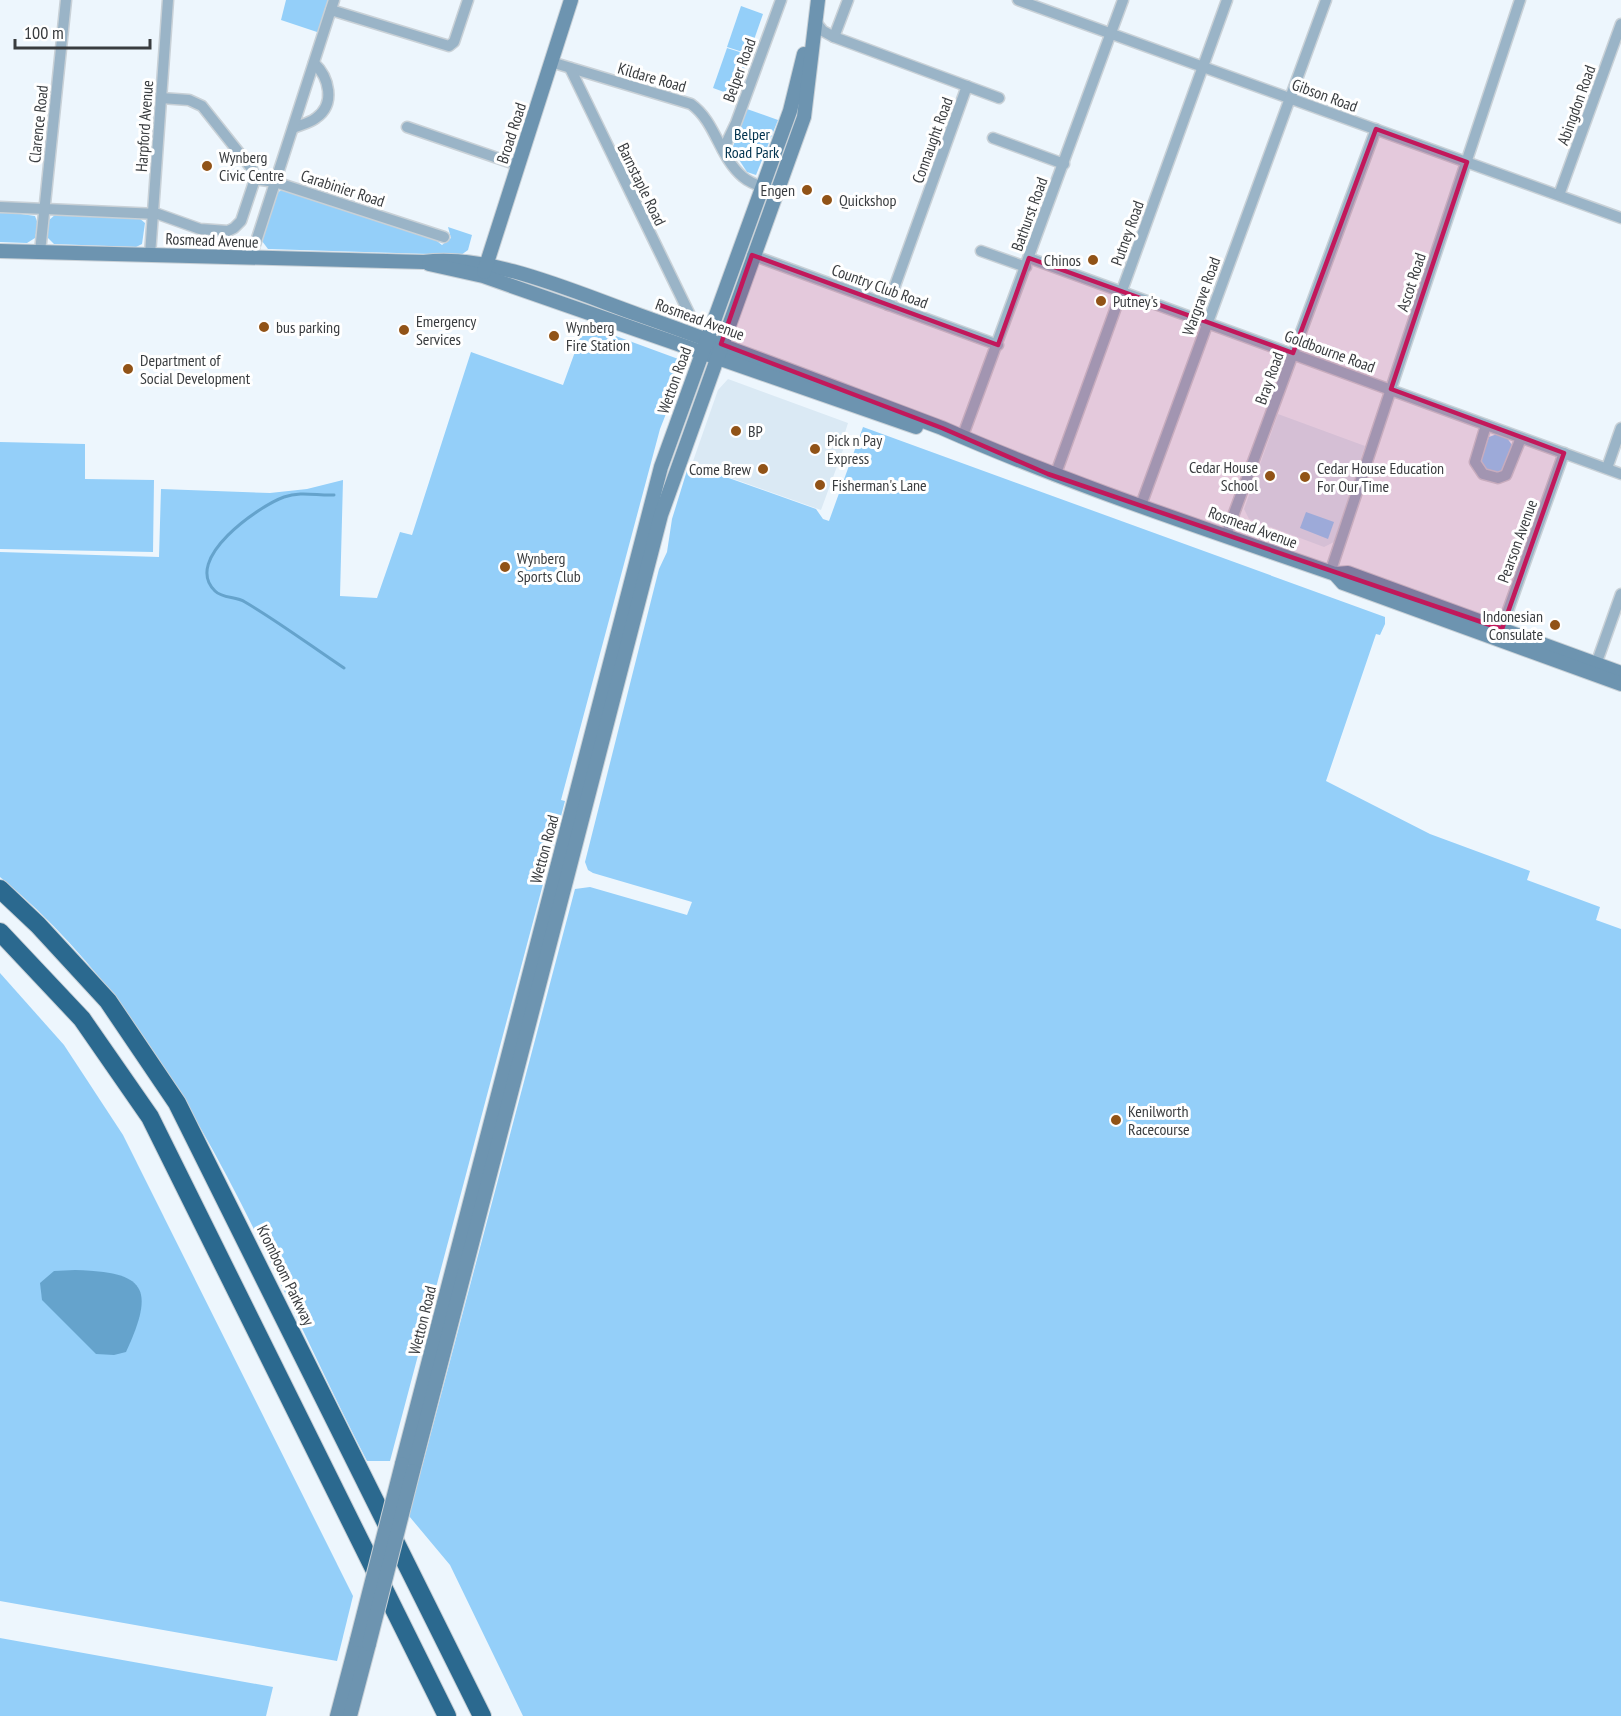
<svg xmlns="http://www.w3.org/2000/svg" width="1621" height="1716" font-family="'PT Sans Narrow',sans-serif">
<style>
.built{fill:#dae9f4}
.green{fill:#94cff9}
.water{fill:#65a3cc}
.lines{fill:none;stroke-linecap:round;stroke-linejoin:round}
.stream{stroke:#65a3cc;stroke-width:3}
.street-casing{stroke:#c9d1d7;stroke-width:13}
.secondary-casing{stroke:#c9d1d7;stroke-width:16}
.highway-casing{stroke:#c9d1d7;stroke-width:20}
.street{stroke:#9ab4c7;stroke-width:10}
.secondary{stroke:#6d94b0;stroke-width:14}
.highway{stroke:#2b698f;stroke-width:18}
.secondary-bridge-casing{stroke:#c9d1d7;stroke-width:16;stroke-linecap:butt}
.secondary-bridge{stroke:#6d94b0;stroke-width:14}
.marked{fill:#c2185b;fill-opacity:0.2;stroke:#c2185b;stroke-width:4.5;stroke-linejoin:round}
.poi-dot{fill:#915317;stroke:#fff;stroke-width:2}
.labels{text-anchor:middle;stroke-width:6;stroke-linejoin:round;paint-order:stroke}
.street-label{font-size:16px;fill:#393c3f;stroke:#fff}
.park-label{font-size:16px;fill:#00324e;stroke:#fff}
.poi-label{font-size:16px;fill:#393c3f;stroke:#fff;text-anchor:start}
</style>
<rect width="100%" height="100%" fill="#edf6fd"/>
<g class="built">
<polygon points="728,379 848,423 841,445 843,450 821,510 692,464 718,390"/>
<polygon points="1278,414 1365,446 1334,542 1324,547 1249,519 1244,509"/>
</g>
<g class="green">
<polygon points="286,0 330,0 320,33 281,20"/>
<polygon points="741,6 763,14 749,54 727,47"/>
<polygon points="727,48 749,55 735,96 713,88"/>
<polygon points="747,109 778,120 756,175 747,172 732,149"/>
<polygon points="283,189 433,238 442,245 451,238 448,227 472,235 468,250 461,255 268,249 262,241 277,193"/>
<polygon points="0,211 35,216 38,224 35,238 27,243 0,242"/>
<polygon points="56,214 139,218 145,223 142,244 136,247 54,244 46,236 48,221"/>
<path d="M584,327L593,331L594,328L681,360L684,368L660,429L561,800L565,801L390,1461H367C263,1260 181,1025 0,877V552L159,557L161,489L270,493L307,489L343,480L340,596L377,598L400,532L412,535L471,352L563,385Z"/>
<polygon points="863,427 1385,617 1385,624 1380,635 1376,634 1326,781 1430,834 1530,871 1527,880 1600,907 1596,920 1621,929 1621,1716 523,1716 450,1565 409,1516 575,889 590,887 687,915 692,902 593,873 588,870 585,862 659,569 667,552 672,519 689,464 816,509 823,519 829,521"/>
<polygon points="1497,434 1507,438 1512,445 1503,470 1495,473 1483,468 1480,462 1489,437"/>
<polygon points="0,442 85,444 85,479 154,480 153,552 0,549"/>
<polygon points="1306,512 1334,522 1328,539 1300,528"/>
<polygon points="0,973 64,1045 123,1135 353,1596 337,1661 0,1601"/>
<polygon points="0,1638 273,1687 266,1716 0,1716"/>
</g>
<path class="water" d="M75,1270C145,1272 156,1287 126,1352L114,1355L96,1354L42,1300L40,1283L54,1271Z"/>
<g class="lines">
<path class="stream" d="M334,495C318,496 301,491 284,497C259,506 182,559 215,591C223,599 236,596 245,602C279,622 311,646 344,668"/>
<g class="street-casing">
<g id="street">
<polyline points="1018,0 1621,218"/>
<polyline points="331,10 449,46 454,42 468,0"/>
<polyline points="815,21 823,31 834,37 999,98"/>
<polyline points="834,37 848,0"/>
<path d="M551,62L691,104C716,122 719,157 743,177C752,185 766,188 777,192"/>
<polyline points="570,68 689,313"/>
<polyline points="161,98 189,100 202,106 252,169 255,179 275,182 444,237"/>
<polyline points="407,127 518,165"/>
<path d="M293,128C300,125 310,123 316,118C336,104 329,77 314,63"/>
<polyline points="993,138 1064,164"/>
<polyline points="723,150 736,123 781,0"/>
<polyline points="1559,195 1621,24"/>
<polyline points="0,207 158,214 200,229 228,231 234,228 241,221 255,179"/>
<polyline points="981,251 1026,267"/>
<polyline points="40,252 66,0"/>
<polyline points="150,255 168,0"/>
<polyline points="752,255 998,345"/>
<polyline points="251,257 334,0"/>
<polyline points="1029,258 1621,474"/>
<polyline points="888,305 967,86"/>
<polyline points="1486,425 1475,462 1483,474 1498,478 1506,475 1521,438"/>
<polyline points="962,438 1123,0"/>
<polyline points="1607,468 1621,428"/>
<polyline points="1055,476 1227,0"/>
<polyline points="1141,505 1326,0"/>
<polyline points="1226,535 1376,129"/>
<polyline points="1330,573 1520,0"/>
<polyline points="1499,636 1564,453"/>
<polyline points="1594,670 1621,594"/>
</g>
</g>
<g class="secondary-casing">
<g id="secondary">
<path d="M0,251L424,262C489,253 577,293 639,315C740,351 841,390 942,428C1069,484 1203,528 1335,574L1348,573L1621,673"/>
<polyline points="429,264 483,276 916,427"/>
<polyline points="484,272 571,0"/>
<polyline points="1335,574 1343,583 1621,684"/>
<polyline points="402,1464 661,467 790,111 804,54"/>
<polyline points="413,1471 661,515 804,117 818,0"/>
<polyline points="337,1716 357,1640"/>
<polyline points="350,1716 369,1644"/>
</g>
</g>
<g class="highway-casing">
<g id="highway">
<polyline points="0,889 38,925 108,1001 177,1103 482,1716"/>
<polyline points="0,932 82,1019 150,1117 447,1716"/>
</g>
</g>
<use href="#street" class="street"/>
<use href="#secondary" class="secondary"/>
<use href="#highway" class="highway"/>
<g class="secondary-bridge-casing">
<g id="secondary-bridge">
<polyline points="357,1640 402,1464"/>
<polyline points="369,1644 413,1471"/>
</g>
</g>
<use href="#secondary-bridge" class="secondary-bridge"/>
</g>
<path class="marked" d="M1376,129L1467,162L1391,389L1564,453L1502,629L1048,474L942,428L721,344L752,255L998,345L1029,258L1293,353Z"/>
<g class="poi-dot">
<circle cx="207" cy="166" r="6"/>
<circle cx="807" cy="190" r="6"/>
<circle cx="827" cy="200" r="6"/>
<circle cx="1093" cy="260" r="6"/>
<circle cx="1101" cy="301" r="6"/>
<circle cx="264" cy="327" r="6"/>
<circle cx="404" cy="330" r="6"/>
<circle cx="554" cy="336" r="6"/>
<circle cx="128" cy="369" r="6"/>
<circle cx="736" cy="431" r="6"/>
<circle cx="815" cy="449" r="6"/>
<circle cx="763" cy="469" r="6"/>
<circle cx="1270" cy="476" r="6"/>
<circle cx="1305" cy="477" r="6"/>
<circle cx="820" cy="485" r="6"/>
<circle cx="505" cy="567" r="6"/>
<circle cx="1555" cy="625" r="6"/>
<circle cx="1116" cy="1120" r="6"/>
</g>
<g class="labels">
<g class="street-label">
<text transform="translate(739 70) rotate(-70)" y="6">Belper Road</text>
<text transform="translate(652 77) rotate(16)" y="6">Kildare Road</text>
<text transform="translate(1325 95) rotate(20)" y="6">Gibson Road</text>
<text transform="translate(1576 105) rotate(-70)" y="6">Abingdon Road</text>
<text transform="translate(38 124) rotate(-84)" y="6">Clarence Road</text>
<text transform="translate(144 126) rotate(-86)" y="6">Harpford Avenue</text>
<text transform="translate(511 133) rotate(-72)" y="6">Broad Road</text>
<text transform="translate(932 140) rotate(-70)" y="6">Connaught Road</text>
<text transform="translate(642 184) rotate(64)" y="6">Barnstaple Road</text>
<text transform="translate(343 188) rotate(18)" y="6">Carabinier Road</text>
<text transform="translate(1029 214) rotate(-70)" y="6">Bathurst Road</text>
<text transform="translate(1127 233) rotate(-70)" y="6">Putney Road</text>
<text transform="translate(212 240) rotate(2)" y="6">Rosmead Avenue</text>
<text transform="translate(1411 282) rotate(-72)" y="6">Ascot Road</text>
<text transform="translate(880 286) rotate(20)" y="6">Country Club Road</text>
<text transform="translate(1201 296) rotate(-70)" y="6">Wargrave Road</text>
<text transform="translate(700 319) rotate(20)" y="6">Rosmead Avenue</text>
<text transform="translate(1330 351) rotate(20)" y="6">Goldbourne Road</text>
<text transform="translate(1269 378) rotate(-70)" y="6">Bray Road</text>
<text transform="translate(674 380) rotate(-70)" y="6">Wetton Road</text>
<text transform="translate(1253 527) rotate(20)" y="6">Rosmead Avenue</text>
<text transform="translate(1517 541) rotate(-70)" y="6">Pearson Avenue</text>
<text transform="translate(544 849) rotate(-75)" y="6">Wetton Road</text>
<text transform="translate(286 1275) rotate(64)" y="6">Kromboom Parkway</text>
<text transform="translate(422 1320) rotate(-76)" y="6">Wetton Road</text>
</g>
<g class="park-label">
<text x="752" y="140">Belper<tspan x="752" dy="18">Road Park</tspan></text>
</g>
<g class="poi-label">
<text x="219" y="163">Wynberg<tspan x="219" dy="18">Civic Centre</tspan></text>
<text x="795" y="196" text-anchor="end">Engen</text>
<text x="839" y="206">Quickshop</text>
<text x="1081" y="266" text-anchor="end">Chinos</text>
<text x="1113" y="307">Putney's</text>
<text x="416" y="327">Emergency<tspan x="416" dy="18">Services</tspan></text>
<text x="276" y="333">bus parking</text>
<text x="566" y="333">Wynberg<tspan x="566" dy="18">Fire Station</tspan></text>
<text x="140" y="366">Department of<tspan x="140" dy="18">Social Development</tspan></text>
<text x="748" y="437">BP</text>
<text x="827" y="446">Pick n Pay<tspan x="827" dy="18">Express</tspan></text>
<text x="1258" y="473" text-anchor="end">Cedar House<tspan x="1258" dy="18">School</tspan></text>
<text x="1317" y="474">Cedar House Education<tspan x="1317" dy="18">For Our Time</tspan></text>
<text x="751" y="475" text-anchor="end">Come Brew</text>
<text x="832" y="491">Fisherman's Lane</text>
<text x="517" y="564">Wynberg<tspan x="517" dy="18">Sports Club</tspan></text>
<text x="1543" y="622" text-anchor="end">Indonesian<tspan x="1543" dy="18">Consulate</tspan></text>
<text x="1128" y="1117">Kenilworth<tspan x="1128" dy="18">Racecourse</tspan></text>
</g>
</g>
<path d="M15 39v9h135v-9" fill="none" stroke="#393c3f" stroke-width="3"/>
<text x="24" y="39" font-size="18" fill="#393c3f" stroke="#ffffff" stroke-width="4.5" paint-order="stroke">100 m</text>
</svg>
